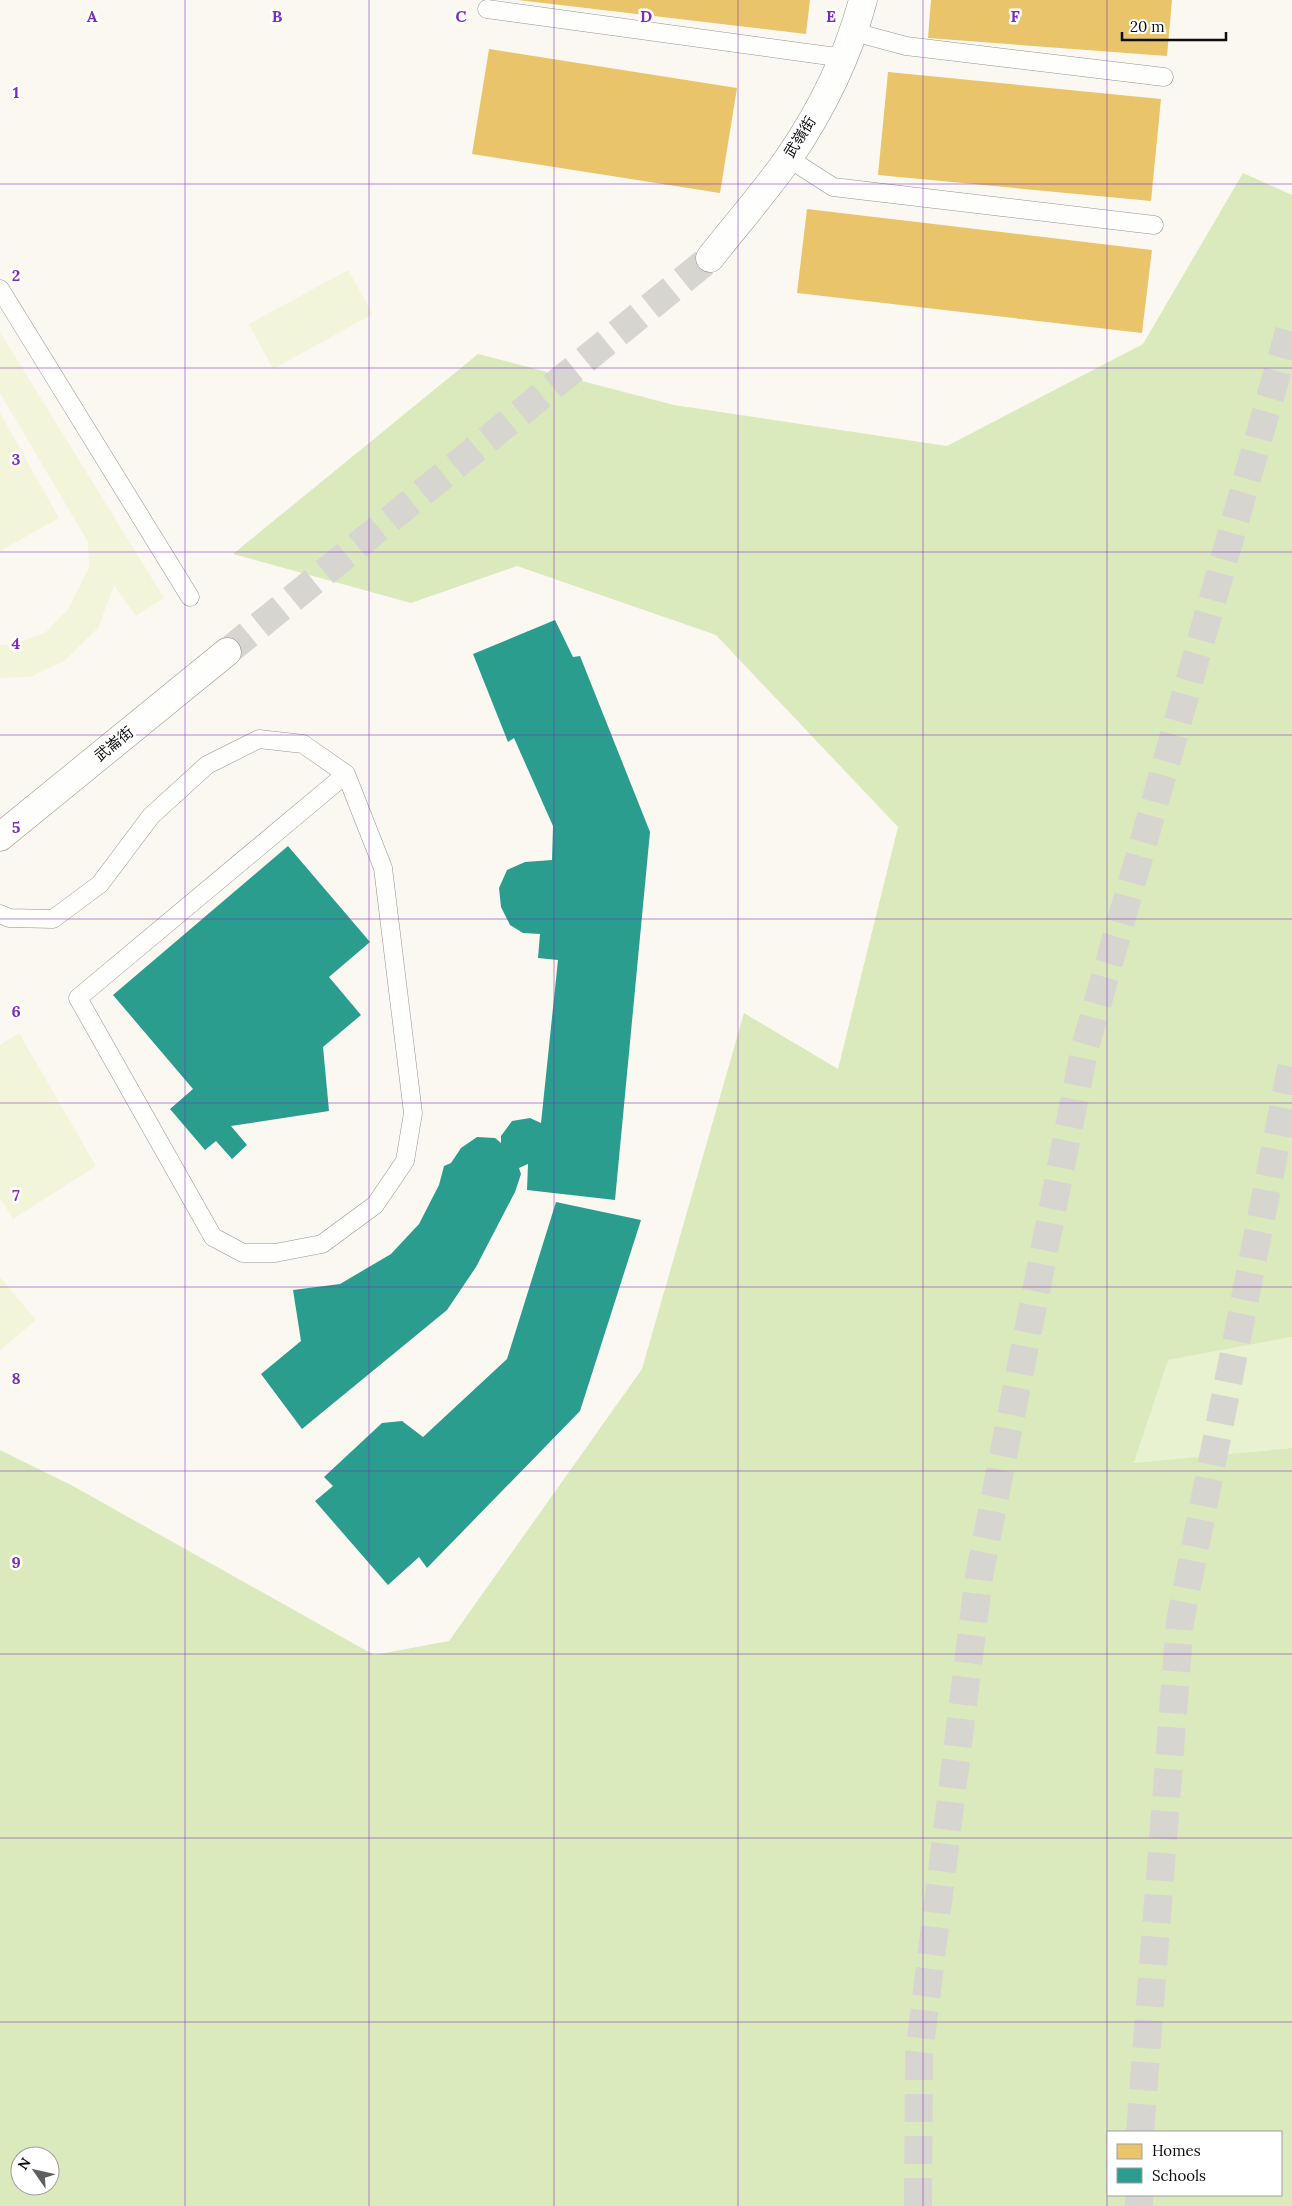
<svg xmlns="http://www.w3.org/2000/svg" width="1292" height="2206" font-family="Lora,'Noto Sans TC',serif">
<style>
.green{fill:#e8f2d0}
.forest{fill:#daeabd;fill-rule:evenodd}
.pitch{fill:#f2f5da}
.homes{fill:#e9c46a}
.schools{fill:#2a9d8f}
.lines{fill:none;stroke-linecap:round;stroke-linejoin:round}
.street-tunnel{stroke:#d7d5d0;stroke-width:28;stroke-dasharray:28 14;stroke-linecap:butt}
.highway-tunnel{stroke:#d7d5d0;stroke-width:28;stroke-dasharray:28 14;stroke-linecap:butt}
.lane-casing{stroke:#949390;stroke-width:19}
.street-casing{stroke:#949390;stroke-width:29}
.lane{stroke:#fefefd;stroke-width:18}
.street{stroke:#fefefd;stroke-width:28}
.grid{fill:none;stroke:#7b2cbf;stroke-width:1;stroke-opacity:0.55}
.labels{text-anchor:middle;stroke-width:5;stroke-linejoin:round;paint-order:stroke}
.street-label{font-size:15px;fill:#0d0d0d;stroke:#fff}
.grid-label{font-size:16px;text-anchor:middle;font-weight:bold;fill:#7b2cbf;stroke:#fff;stroke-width:5;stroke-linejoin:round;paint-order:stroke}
</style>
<rect width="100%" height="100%" fill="#fbf8f2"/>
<polygon class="green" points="1292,1337 1292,1448 1134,1464 1167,1360"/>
<path class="forest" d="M1243,173L1292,195V1337L1168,1360L1134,1463L1292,1448V2206H0V1450L73,1486L374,1655L449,1641L642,1369L744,1013L838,1069L898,827L716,635L517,566L411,603L233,554L478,354L674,405L947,446L1143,344ZM1108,2132H1281V2195H1108ZM20,2156H50V2186H20Z"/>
<g class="pitch">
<polygon points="348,270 373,314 273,369 249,324"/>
<polygon points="0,332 164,598 136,616 114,586 98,628 64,661 30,677 0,678 0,645 14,644 45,633 68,609 89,567 88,542 0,393"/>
<polygon points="0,413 59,518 0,551"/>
<polygon points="19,1033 96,1166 13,1219 0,1198 0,1045"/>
<polygon points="0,1277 36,1320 0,1350"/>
</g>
<g class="homes">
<polygon points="518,0 810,0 806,34"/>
<polygon points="931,0 1172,0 1167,56 928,38"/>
<polygon points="489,49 737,88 720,193 472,154"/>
<polygon points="888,72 1161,99 1151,201 878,175"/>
<polygon points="807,209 1152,250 1142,333 797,293"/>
</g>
<g class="schools">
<polygon points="555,620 573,657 580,656 650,832 615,1200 527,1190 528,1164 519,1168 521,1174 515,1192 476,1267 447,1310 302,1429 261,1374 301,1341 293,1290 340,1284 391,1254 419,1224 439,1185 444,1166 451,1163 461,1148 477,1137 495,1138 501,1143 501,1136 512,1121 530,1118 541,1123 558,960 538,958 540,934 523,933 510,925 501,907 499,888 507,870 525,862 552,860 553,826 514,738 508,742 473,654"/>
<polygon points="288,846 370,942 329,977 361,1015 323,1047 329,1111 231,1126 247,1145 232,1159 216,1141 205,1150 170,1109 193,1089 113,995"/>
<polygon points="556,1202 641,1220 580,1411 427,1568 419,1557 388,1585 315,1501 333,1486 324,1477 382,1423 402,1421 423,1437 507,1359"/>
</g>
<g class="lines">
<polyline class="street-tunnel" points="227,652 710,258"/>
<g class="highway-tunnel">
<polyline points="1140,2132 1180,1622 1292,1064"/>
<polyline points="918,2206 919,2054 979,1576 1085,1047 1292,321"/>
<polyline points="1139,2206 1139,2195"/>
</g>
<g class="lane-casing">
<g id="lane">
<polyline points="487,9 844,58"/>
<polyline points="854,32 906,46 1164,77"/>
<polyline points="788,158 833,187 1154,225"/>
<polyline points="0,289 190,597"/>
<polyline points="0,914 9,918 53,919 100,884 151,816 207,765 259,739 303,744 346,774 383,868 413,1113 405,1161 375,1205 322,1244 275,1253 243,1253 213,1237 78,998 346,774"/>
</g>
</g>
<g class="street-casing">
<g id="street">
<path d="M710,258C736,225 764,193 788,159C821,111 848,56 863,0"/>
<polyline points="0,837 227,652"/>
</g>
</g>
<use href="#lane" class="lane"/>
<use href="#street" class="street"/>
</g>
<path class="grid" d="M185,0V2206M369,0V2206M554,0V2206M738,0V2206M923,0V2206M1107,0V2206M0,184H1292M0,368H1292M0,552H1292M0,735H1292M0,919H1292M0,1103H1292M0,1287H1292M0,1471H1292M0,1654H1292M0,1838H1292M0,2022H1292"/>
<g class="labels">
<g class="street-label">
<text transform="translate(800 137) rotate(-58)" y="5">武嶺街</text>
<text transform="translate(114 744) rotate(-39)" y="5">武崙街</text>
</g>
</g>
<g class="grid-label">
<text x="92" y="22">A</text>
<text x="277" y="22">B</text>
<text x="461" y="22">C</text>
<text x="646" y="22">D</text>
<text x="831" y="22">E</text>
<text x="1015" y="22">F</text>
<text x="16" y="98">1</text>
<text x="16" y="281">2</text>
<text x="16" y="465">3</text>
<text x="16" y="649">4</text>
<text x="16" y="833">5</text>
<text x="16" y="1017">6</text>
<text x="16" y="1201">7</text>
<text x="16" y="1384">8</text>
<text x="16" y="1568">9</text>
</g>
<rect x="1107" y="2131" width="175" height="65" fill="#ffffff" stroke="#9e9e9e"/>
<rect x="1117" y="2144" width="25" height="15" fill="#e9c46a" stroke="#9e9e9e"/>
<text x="1152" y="2156" font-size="15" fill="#0d0d0d">Homes</text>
<rect x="1117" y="2168" width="25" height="15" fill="#2a9d8f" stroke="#9e9e9e"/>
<text x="1152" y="2181" font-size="15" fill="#0d0d0d">Schools</text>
<g transform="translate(35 2171) rotate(304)"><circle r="24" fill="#ffffff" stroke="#9e9e9e"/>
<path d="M0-4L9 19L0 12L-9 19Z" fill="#605f5d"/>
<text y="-8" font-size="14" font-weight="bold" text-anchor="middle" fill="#0d0d0d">N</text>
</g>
<path d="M1122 32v8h104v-8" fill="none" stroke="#0d0d0d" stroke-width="2.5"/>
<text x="1130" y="32" font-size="15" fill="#0d0d0d" stroke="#ffffff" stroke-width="4" paint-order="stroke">20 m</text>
</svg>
